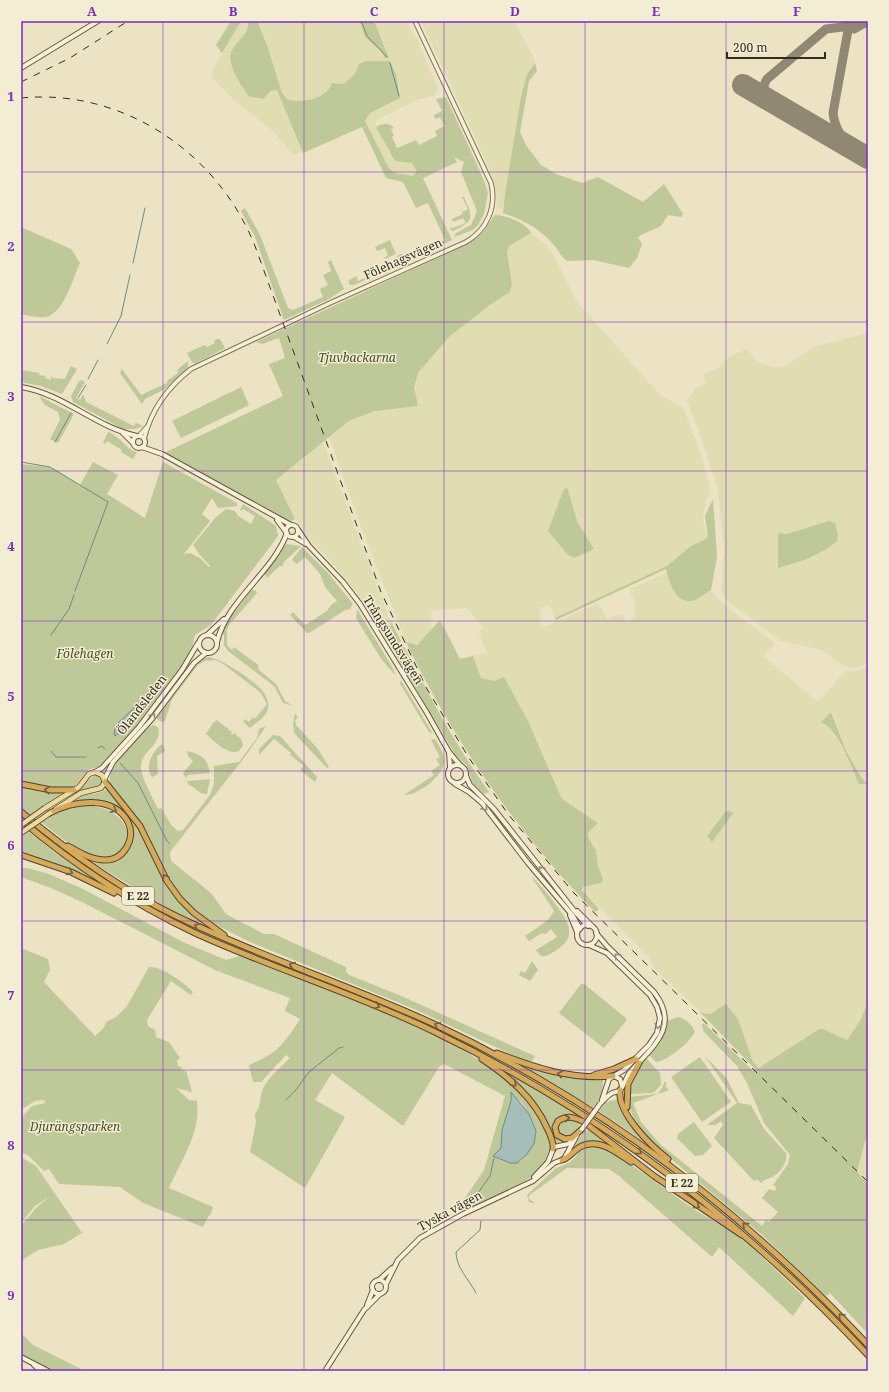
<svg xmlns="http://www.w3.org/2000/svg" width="889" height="1392" font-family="'Noto Serif',serif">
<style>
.farmland{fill:#e0ddb2;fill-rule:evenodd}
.green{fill:#bfc899;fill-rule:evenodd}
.water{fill:#a6beb9;stroke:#6d8c87}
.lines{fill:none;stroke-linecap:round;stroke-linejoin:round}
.stream{stroke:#6d8c87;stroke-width:1}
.taxiway{stroke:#908872;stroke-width:9}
.runway{stroke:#908872;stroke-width:22}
.tertiary-casing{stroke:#84755c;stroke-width:5.5}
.secondary-casing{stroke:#66563f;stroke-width:6}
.primary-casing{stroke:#524330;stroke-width:6}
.motorway-casing{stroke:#524330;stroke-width:7}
.tertiary{stroke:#f6f0d7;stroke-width:3.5}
.secondary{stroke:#f6f0d7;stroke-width:4}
.primary{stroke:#ecda9f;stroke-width:4.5}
.motorway{stroke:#d5aa5b;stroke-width:5}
.rail{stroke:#352c1f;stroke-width:1;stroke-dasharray:7 7;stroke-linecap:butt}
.secondary-bridge-casing{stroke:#66563f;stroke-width:6;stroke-linecap:butt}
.primary-bridge-casing{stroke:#524330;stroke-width:6;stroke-linecap:butt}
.secondary-bridge{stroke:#f6f0d7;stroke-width:4}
.primary-bridge{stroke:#ecda9f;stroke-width:4.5}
.oneway{stroke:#968e7b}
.oneway2{stroke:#755e37}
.grid{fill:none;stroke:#7b2cbf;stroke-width:1;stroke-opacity:0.55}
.labels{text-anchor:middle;stroke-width:3;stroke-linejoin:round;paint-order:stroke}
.shield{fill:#f3edd3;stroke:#6e6655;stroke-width:1}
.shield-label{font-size:11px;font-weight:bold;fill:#352c1f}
.street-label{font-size:12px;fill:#352c1f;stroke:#f3edd3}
.park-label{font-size:12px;font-style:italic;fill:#425027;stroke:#f3edd3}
.neatline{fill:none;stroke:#7b2cbf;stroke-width:1.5}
.grid-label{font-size:13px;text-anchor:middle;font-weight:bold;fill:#7b2cbf}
</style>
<rect width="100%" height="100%" fill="#ebe3c4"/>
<g class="farmland">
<polygon points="241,21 248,21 249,24 243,37 231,53 231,61 235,74 250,98 258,99 265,97 273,90 277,90 302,151 293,155 274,132 234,100 212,78 212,71 217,62"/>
<polygon points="257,21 360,21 363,31 368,39 381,51 386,59 389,58 374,21 406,21 418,41 438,89 435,95 417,100 377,120 375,125 390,153 412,163 416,168 416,174 410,176 392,172 365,121 370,113 397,100 396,74 390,61 365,61 358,66 353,77 344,84 332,83 325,93 313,99 306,101 288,100 282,93 267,45"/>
<polygon points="421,21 514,21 533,56 535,63 527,74 521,97 503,209 498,209 497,207 496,190 491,172"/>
<path d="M531,233L544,243L553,254L577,302L661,396L683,407L702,458L711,491L706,501L703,520L708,537L706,539L691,546L667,566L555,618L549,605L540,608L541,627L547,626L598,603L607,619L620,614L627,622L635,616V603L629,589L667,573L672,587L695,600L711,590L722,603L741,618L775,643L763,656L818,702L845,671H855L868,668V783L862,779L846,751L832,712L822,722L831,730L866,785L868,784V1002L860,1021L847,1040L823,1029L759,1068L753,1062L738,1019L720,1009L709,1015H704L655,969L648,956L582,890L583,887L588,884H598L603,879L598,866L596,851L588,837V833L598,823L562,799L527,719L504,677L495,681L481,678L473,656L487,653L478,631L484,628L466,608L435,610L431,612V631L416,645L406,642L360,524L329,437L349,421L376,411L414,386L418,373L449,337L491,304L510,292L512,285L507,252L509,246ZM567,487L581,529L594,548L574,558Z"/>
<polygon points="868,333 868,663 854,668 843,666 822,650 781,641 729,602 721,591 724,549 718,489 697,426 687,401 696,388 706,383 703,375 719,367 730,356 747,349 756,360 762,364 778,368 785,366 814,347"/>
<polygon points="323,442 390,620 391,625 387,629 382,627 332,562 309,539 302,527 295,519 276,480"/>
<polygon points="868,1139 868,1184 857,1173 865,1141"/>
</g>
<g class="green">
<polygon points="231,21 241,21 222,53 216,45"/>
<path d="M248,21H257L267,45L282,93L288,100C301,102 316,101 327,91C329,89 330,86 332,83L344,84L354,75L359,64L365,61H390L396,74L400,98L370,113L365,121L389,168L395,173L413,176L417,171L412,163L395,161L376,127C382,124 389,122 394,128L391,129L394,136L392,137L397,148L416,140L419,145L437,136L435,131L444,126L440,117L435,119L434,115L442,111L436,99L446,97L483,178L488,193L484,214L478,225L473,230L454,237L456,233L471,225L477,211L461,172L464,162L454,157L457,162L423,178L452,240L411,258L420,253L418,249L421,248L422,250L445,240L428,203L416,208L403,182L386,178L362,127L303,153L277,90L271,91L263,99L250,97C242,88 225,63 232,50C237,40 250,34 248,21Z"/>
<polygon points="360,21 374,21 389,58 385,58 381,51 365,37"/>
<path d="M535,63L537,71L529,81L520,132L526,145L541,165L556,174L582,183L598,177L643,202L664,184L683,214L681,217L668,215L661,226L641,235L638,238L642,244L637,258L629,268L593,260L567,261C561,257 558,249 553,244C539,228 523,220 503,213L505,194L521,97L527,74Z"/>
<path d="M462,197H464C473,217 475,221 453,231L450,229L451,227L453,228L466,223L463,218L453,222L452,219L463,214L462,212L468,209Z"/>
<polygon points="245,208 260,235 288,308 293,310 323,297 320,289 328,285 323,275 331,271 328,262 331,260 344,289 329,299 284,320 255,237 241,211"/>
<path d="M495,215C505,215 527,223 531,233L509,246L507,252L512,285L510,292L491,304L449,337L418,373L414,387L418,406L375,411L349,421L276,480L295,519L288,523L162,454L283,396L269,364L285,358L279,338L262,344L256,342L467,244L482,233Z"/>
<path d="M21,227L71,249L80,263C73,278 64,313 46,317C38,318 29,316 21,314Z"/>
<polygon points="390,240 396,254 385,259 384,258 388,255 385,248 377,251 375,247"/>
<polygon points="401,254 405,255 408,260 354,285 350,285 348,281 356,276 358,281 400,262 397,256"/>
<polygon points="217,339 220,339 225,348 195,364 192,362 187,353 205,345 207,347 215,343 214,341"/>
<polygon points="188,361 188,368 165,389 145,399 142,404 120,373 122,369 141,395 167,383 168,380 178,373 177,370"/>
<polygon points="71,366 77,369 62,394 41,386 21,382 21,370 39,373 39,375 46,376 45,378 51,380 51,375 52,378 65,379"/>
<polygon points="82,380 85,382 76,398 80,400 83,394 86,402 134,426 136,423 143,426 135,429 123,429 73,402 71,396 79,381"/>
<polygon points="241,387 249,405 181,438 172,421"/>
<polygon points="39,396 74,414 58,443 50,439 60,420 58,412 45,405"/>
<path d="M108,432C120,436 128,451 137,452L133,459L121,452L122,450L107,441L105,444L103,443Z"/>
<path d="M93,462L118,475L107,494L145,518L163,462L237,503V506C234,507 222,507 218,508L212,498L202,514L210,521L184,554L190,553L200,558L209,567L210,566L200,555L193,545L216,517L226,509L235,511L238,516L251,524L255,516L243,509L241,511L240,510L243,504L276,526L278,536L211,625L195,635L191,652L181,668L138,725L104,762L98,767L88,770L76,785L21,823V464L50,467L80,485Z"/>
<polygon points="567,487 578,523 594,549 574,558 567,554 548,531 563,491"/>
<path d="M713,499L717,557L711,590C706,593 700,598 695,600C676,607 669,581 666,569L556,620L555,618L667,566L691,546L706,539L708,537L705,516Z"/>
<path d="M829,521L835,523L838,535L837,541C820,556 799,562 778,568V533L787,534Z"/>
<polygon points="286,544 301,546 284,562 282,567 280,566 267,578 264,573"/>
<polygon points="302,547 328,573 353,604 349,610 347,609 309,633 307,633 290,615 293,612 305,625 327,611 331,605 337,601 325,587 320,574 305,557 297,564 292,560"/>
<polygon points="251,590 255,590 257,593 229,625 227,630 227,645 232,650 234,647 258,665 259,670 276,684 285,701 293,706 283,703 274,686 228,651 224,645 224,635 221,632 224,626"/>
<polygon points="357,609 391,665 395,673 394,674 382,660 356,618"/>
<path d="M390,620C421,679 450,738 489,792L484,794L473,784L467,766L455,754L399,661L380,625L387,629L391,625Z"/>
<path d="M440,620L460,659L473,656L481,678L494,681L504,677L527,719L562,799L598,823L588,833V837L596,851L598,866L603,879L601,883L583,887L582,890L599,909L595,912C518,833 454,742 406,642L417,645Z"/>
<path d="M208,657C221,658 257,682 264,693C267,697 269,703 268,708C267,716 256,723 250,728L243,722L245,719L249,722L253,717L255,719L267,704L260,692L222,663L216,660L205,661L198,665L172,699L165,721L162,722L157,719V714C169,699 190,661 208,657Z"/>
<polygon points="401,681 405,687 433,734 429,732 399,682"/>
<path d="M831,712L846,751L862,779L868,784H859C851,766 839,730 821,722Z"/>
<polygon points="295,713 298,718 295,720 296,725 318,749 329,767 327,768 294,733 293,724"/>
<path d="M217,720L232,732L231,734L233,735L234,733L241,739L243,745L239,751C228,756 214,741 206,734L214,722Z"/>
<path d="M153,725L158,727C163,745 143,749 141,765C140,776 153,798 158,809L161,808L172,826L178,831L183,830L210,795L214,784V766L239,762L257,738L259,729L266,726L247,754L170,852L171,861L211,893L226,914L264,934H274L346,967V972L349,975L399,995L535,1056L533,1060L528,1062L414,1009L250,942L220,927L201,915L189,906L174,887L145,828L110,786C109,779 110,773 113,767C117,759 144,728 153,725Z"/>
<polygon points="273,735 280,736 317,777 315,782 300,770 304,766 290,755 291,753 274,739 259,755 259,749"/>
<path d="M435,739C439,746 445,754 444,763C442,777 417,796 404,795L434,775L431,771L440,765L436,759L440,757L431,740Z"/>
<path d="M162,744L165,751L157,756L158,774L152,777C144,767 153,750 162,744Z"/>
<path d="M187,751C201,755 207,757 210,773L188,775L186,778L183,773L193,761L188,756Z"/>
<polygon points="95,774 100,776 102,779 101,785 79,792 78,790"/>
<path d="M186,779L188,781L210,779L207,794C199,795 196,787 189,785Z"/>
<path d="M106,789L136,824L179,900L193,916L207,927L162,905L84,857C93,858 106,862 115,860C120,859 126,854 129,849C149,815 101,798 76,801C83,791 97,797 106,789Z"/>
<path d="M86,805C143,810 135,864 99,857C77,853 58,835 41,822L68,807Z"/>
<polygon points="726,811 734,812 712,842 707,836"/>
<polygon points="28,831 54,852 97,882 70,870 21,853 21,837"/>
<path d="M21,868H27L49,874L83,889L183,942L226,960L240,956L252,960C284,972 315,985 347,998C412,1024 514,1061 544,1129C549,1140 553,1149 547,1160C536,1182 490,1199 468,1209L463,1208L461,1204L484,1170L505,1096L444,1064L439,1067L403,1126L332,1073L315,1100L345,1117L305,1188L250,1152L256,1122L255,1114C263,1103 258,1096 265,1085C271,1075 282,1066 290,1058L286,1055L261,1082H253L249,1065C278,1053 283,1045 300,1019L285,1011L290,998L220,972L223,965L219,972L84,903L56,890L21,877ZM510,1097C526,1098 529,1120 536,1131C530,1145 525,1169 505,1161C501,1159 497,1159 493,1156L501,1148L502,1130L511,1101Z"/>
<path d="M531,876C538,882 544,890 550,897C562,913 582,934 558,949C552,953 547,957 541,956L536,950L557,937L551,929L546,934L542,933L529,941L525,936L548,920L554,911Z"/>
<path d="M21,948L48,959L50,970L44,982L95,1036L104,1028L106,1022L116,1017L127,1006L149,967C161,966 185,983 193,992L191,995L171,981L147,1020L148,1026L155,1030L156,1037L169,1042L180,1058L177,1060L178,1066L182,1067L181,1070L186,1071L192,1092L176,1088L189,1100L197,1101C201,1133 181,1160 169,1188L213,1207L210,1216L209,1215L203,1227L143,1203L120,1187L59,1184L49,1169L44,1171L29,1156L21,1152V1118L32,1106L45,1103L44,1100L35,1101L21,1110Z"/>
<polygon points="532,961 538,970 530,981 519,975 521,971 525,973"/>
<polygon points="581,984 584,984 626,1018 626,1021 604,1048 559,1013"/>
<path d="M868,1002V1139L865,1141L857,1172L868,1184V1334L830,1293L826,1296L761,1234L647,1139C637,1125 629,1114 628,1097L657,1094L661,1090L665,1081L667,1085L665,1086L669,1090L633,1103L641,1122L660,1144L762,1226L766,1220L769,1222L778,1212L762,1198L769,1189L775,1191L776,1187L773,1185L788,1164L790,1155L764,1123L747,1083L737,1066L704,1032L702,1025L704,1023L753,1071L755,1069L699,1011C711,1019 716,1009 726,1004L738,1019L753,1062L759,1068L819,1029H823L847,1040L860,1021Z"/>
<path d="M678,1017C685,1018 693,1025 695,1032C690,1042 666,1062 656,1062L649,1055L661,1042L667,1021Z"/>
<path d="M705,1056L727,1079L739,1103L751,1105L764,1129L786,1153C788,1160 782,1171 775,1175C771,1179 766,1178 761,1183L757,1179L754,1181L714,1138L723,1125L721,1121L716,1125H707L737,1103Z"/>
<polygon points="700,1057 731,1102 702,1122 671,1077"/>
<path d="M646,1058L660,1073L661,1085L653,1093L628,1094C630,1080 637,1069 646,1058Z"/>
<polygon points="519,1064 581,1078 603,1080 602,1095 593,1108"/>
<path d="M499,1068L585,1119L566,1114L555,1120C548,1134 559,1139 568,1142L556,1143C543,1112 526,1089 499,1068Z"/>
<polygon points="619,1099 632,1125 647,1144 599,1111 606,1102"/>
<polygon points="567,1119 578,1121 580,1126 572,1135 567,1137 559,1133 557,1127 559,1122"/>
<polygon points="694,1122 712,1146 703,1155 695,1156 677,1138 678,1134"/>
<polygon points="585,1130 593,1131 621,1153 606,1145 576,1148 575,1145"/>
<polygon points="587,1146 599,1146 626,1161 695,1210 734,1233 750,1245 805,1298 793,1316 719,1247 712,1257 619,1176 609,1169 567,1168 531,1194 528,1198 533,1202 535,1201 533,1203 529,1202 527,1195 556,1168 569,1163 578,1154 578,1151"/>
<polygon points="21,1157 36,1166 82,1233 64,1244 38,1250 21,1261 21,1226 36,1208 49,1197 35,1206 21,1223"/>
<polygon points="21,1333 33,1345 81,1369 80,1371 52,1371 21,1354"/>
</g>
<g class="water">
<polygon points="154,689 128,726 115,736 114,734 116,725"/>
<polygon points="511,1092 529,1114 536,1131 534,1144 527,1154 517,1163 510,1163 493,1156 501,1148 502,1130 511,1101"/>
</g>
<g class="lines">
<g class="stream">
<polyline points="361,21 367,36 387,57"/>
<polyline points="390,63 399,96"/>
<polyline points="133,263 145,208"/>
<polyline points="107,344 121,316 130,275"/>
<polyline points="88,379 98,360"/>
<polyline points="78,398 86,385"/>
<polyline points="55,442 71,413"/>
<polyline points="21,462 50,467 108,502 75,591"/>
<polyline points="51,635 69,609 74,595"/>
<polyline points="98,748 102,746 105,749"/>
<polyline points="51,751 56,757 86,757"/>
<polyline points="120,763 138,783 167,841 170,844"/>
<polyline points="286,1100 295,1091 309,1072 339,1048 343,1047"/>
<polyline points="475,1202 478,1193 490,1176 494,1158"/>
<path d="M476,1293C469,1279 456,1268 456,1252L480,1230L481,1221"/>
</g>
<g class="taxiway">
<path d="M849,25L833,113C835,131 845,142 858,152"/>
<polyline points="854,29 868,21"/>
<path d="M772,102C764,96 761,88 767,79L826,29L843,27L858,21"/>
</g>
<polyline class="runway" points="743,85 868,158"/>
<g class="tertiary-casing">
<g id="tertiary">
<polyline points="139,436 147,427"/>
<path d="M144,439C151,410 168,387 191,369L330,303L466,242C487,230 497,207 491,183L415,21"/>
</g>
</g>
<g class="secondary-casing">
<g id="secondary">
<polyline points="21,68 98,21"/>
<path d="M21,387C64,394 95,427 137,436"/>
<polyline points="123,433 133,443"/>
<circle cx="139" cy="442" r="6"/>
<polyline points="142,447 162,454 291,525"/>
<polyline points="277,520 286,532"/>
<circle cx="292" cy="531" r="6"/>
<polyline points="299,531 309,546 343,582 360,604 427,713 449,752 460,765"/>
<polyline points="294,537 306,544"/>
<circle cx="208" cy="644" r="9"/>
<polyline points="207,635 224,619"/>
<path d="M217,642C227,600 273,572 287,533"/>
<polyline points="449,752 450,767"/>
<circle cx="457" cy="774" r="9"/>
<polyline points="95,772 102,768 139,727 182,670 198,643"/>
<polyline points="466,776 470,785 494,809 576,913 588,926"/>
<polyline points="104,780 113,762 152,719 194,663 206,653"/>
<polyline points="455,784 469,792 482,803 528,863 573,916 580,929"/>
<polyline points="577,911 592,926"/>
<polyline points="570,915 577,932"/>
<circle cx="587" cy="935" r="10"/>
<path d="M596,933L607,946L654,992C681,1027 652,1047 631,1071C626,1076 625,1085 620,1090C618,1092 615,1092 612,1093C607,1096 604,1100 600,1104"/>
<polyline points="589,945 607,953 650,995 657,1007 660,1018 657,1033 649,1045 624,1070 609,1079 602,1100"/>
<polyline points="614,1076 620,1079 622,1086"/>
<polyline points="534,1177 548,1162 554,1147 568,1144 572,1141"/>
<circle cx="379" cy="1287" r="7"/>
<polyline points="379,1280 392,1268"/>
<polyline points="386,1284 398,1260 420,1238 463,1214 533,1181 554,1163 564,1159 577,1135"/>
<polyline points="367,1305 373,1290"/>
<polyline points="21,1357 48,1371"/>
<polyline points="34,1365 41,1371"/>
<polyline points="325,1371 364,1310 380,1294"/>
</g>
</g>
<g class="primary-casing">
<polyline id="primary" points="45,808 79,787 89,774 95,772 102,775 105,782 101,788 81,793 56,809"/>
</g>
<g class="motorway-casing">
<g id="motorway">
<polyline points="105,782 140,826 167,881 180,899 194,913 224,935"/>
<polyline points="21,784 51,790 74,790"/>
<path d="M21,812C69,852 120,889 176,916C260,957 350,985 434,1024C599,1101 744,1212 868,1345"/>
<path d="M50,813C72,801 113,794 128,822C136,839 124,860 105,860C91,860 79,852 68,846"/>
<path d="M21,820C74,865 132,903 195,933C274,969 357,994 435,1032C601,1112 742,1220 868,1355"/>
<polyline points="21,855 71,872 114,893"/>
<path d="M497,1053C535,1068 572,1080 613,1076"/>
<path d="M482,1059C509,1077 534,1098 547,1128C550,1134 554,1142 553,1149"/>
<polyline points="594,1075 614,1069 636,1059"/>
<path d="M620,1090C617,1113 651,1146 668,1159"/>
<polyline points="627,1107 628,1084 639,1063"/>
<path d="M581,1130L572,1138L565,1139L557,1135L555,1127L558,1121C568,1115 574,1117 584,1122L654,1176L742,1235"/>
<path d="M562,1160C569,1158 573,1151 580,1147C598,1137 616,1152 631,1162"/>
</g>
</g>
<use href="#tertiary" class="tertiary"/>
<use href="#secondary" class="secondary"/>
<use href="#primary" class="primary"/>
<use href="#motorway" class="motorway"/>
<g class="rail">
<polyline points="21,82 70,58 128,21"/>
<path d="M21,98C123,88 218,153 255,246L381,592L427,689L469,758L508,814L573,892L868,1182"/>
</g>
<g class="secondary-bridge-casing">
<polyline id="secondary-bridge" points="582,1129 600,1104"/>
</g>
<g class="primary-bridge-casing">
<g id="primary-bridge">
<polyline points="21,825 45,808"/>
<polyline points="21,833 50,813"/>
</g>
</g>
<use href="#secondary-bridge" class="secondary-bridge"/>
<use href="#primary-bridge" class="primary-bridge"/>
</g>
<defs><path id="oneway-chevron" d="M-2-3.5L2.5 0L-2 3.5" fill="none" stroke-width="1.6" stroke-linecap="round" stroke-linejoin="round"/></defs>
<g class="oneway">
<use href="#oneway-chevron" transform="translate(153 716) rotate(-52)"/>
<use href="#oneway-chevron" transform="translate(485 808) rotate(50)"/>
<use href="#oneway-chevron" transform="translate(541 869) rotate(-129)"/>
<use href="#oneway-chevron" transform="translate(617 956) rotate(-136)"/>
<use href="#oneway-chevron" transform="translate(658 1026) rotate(102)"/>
</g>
<g class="oneway2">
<use href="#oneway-chevron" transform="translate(47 790) rotate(-173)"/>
<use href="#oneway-chevron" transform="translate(114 810) rotate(30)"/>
<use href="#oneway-chevron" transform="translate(70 872) rotate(23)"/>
<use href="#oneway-chevron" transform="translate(165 877) rotate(-118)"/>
<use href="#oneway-chevron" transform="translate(197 926) rotate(-155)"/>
<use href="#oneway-chevron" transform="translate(292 965) rotate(-158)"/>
<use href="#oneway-chevron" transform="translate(377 1006) rotate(23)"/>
<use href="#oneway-chevron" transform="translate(437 1025) rotate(-155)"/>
<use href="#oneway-chevron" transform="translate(560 1074) rotate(-168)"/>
<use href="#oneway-chevron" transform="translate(514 1084) rotate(43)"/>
<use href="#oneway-chevron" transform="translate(567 1118) rotate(-7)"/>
<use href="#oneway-chevron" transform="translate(639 1152) rotate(36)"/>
<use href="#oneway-chevron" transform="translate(697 1206) rotate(34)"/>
<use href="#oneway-chevron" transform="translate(745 1225) rotate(-139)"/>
<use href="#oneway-chevron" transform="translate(841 1316) rotate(-133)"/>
</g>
<path class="grid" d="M163,21V1371M304,21V1371M444,21V1371M585,21V1371M726,21V1371M21,172H868M21,322H868M21,471H868M21,621H868M21,771H868M21,921H868M21,1070H868M21,1220H868"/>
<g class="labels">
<g class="shield">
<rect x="122" y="887" width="32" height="18" rx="3"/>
<rect x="666" y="1174" width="32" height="18" rx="3"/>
</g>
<g class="shield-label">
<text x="138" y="900">E 22</text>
<text x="682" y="1187">E 22</text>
</g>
<g class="street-label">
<text transform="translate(403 259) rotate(-24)" y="4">Fölehagsvägen</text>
<text transform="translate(393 640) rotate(58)" y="4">Trångsundsvägen</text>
<text transform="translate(142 705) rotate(-52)" y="4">Ölandsleden</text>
<text transform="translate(450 1211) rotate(-28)" y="4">Tyska vägen</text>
</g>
<g class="park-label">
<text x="357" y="362">Tjuvbackarna</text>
<text x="85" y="658">Fölehagen</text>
<text x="75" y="1131">Djurängsparken</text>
</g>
</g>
<rect width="889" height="1392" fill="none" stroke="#f3edd3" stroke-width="44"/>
<path d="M727 52v6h98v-6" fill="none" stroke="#352c1f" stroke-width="2"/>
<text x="733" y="52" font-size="12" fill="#352c1f" stroke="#f3edd3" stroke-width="3" paint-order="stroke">200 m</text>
<rect x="22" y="22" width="845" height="1348" class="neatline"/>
<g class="grid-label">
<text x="92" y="16">A</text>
<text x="233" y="16">B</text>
<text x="374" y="16">C</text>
<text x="515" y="16">D</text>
<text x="656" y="16">E</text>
<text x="797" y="16">F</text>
<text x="11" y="101">1</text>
<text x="11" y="251">2</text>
<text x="11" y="401">3</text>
<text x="11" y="551">4</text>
<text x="11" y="701">5</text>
<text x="11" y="850">6</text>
<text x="11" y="1000">7</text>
<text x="11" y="1150">8</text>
<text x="11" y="1300">9</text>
</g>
</svg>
